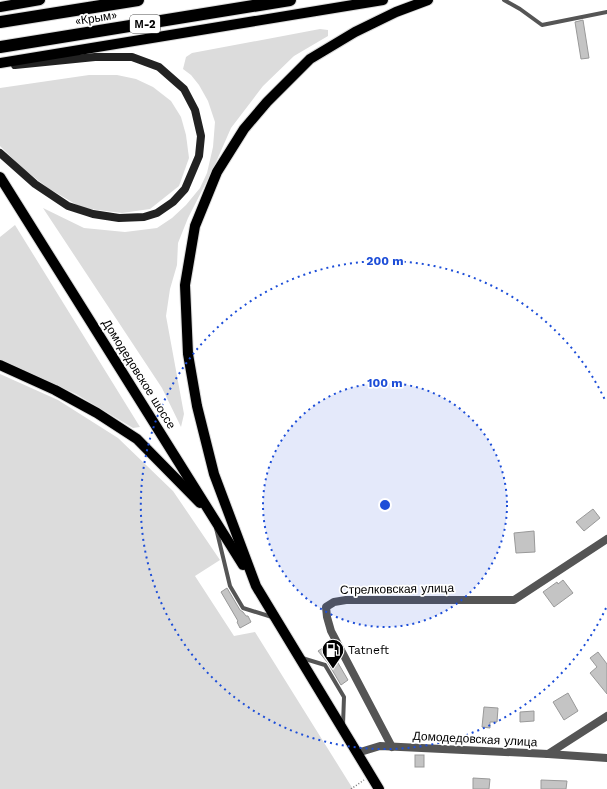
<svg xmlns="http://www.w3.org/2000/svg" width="607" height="789" font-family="'Work Sans',sans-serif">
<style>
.green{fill:#dcdcdc}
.building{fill:#c4c4c4;stroke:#999}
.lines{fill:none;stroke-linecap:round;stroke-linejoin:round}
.primary-casing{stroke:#dbdbdb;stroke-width:12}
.highway-casing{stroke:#dbdbdb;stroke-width:14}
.path{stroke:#777;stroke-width:1.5;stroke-dasharray:1 2;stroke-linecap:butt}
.lane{stroke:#555;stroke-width:4}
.street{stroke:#555;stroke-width:8}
.secondary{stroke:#222;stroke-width:8}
.primary{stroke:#000;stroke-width:10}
.highway{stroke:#000;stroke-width:12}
.ring{fill:none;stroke:#1d4ed8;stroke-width:2;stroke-dasharray:2 4}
.labels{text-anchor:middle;stroke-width:3.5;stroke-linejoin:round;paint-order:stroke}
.shield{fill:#fff;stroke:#4c4c4c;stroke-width:1}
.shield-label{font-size:11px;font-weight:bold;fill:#000}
.street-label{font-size:12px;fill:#000;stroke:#fff}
.poi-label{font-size:12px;fill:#000;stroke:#fff;text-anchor:start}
.centre{fill:#1d4ed8;stroke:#fff;stroke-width:2}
.ring-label{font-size:12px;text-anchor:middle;font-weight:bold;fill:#1d4ed8;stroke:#fff;stroke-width:3.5;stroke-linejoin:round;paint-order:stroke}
</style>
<rect width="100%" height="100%" fill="#fff"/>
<g class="green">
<polygon points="320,29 328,30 328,36 294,56 263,86 231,128 213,169 188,218 178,243 177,265 170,289 166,316 184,414 181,427 162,388 43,208 84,228 125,232 157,228 172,218 186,205 200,188 207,173 213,147 215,122 208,101 199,85 191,75 183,69 186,57 192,53"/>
<polygon points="89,75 117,75 136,79 153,87 171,101 181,117 186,135 189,158 179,186 150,209 122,213 82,208 48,188 22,168 0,146 0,88"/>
<polygon points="15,225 140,427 133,428 76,394 0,360 0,237"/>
<polygon points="0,374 58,400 118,438 173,491 220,560 195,576 234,636 255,632 353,789 0,789"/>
</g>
<g class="building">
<polygon points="583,20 589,58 581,59 575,22"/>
<polygon points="593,509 600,518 584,531 576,522"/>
<polygon points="534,531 535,552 516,553 514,533"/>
<polygon points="563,580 573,593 554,607 543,592 557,582 558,584"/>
<polygon points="227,588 240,610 243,612 246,616 248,616 251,622 240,628 237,622 238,621 221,592"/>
<polygon points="329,644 332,650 331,651 348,680 341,685 328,663 318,651"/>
<polygon points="598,652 607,664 607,694 590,673 597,667 590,658"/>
<polygon points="568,693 578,711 564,720 553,702"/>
<polygon points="484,707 498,708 497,722 490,722 490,728 482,727"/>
<polygon points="534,711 534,721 520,722 520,712"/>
<rect x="415" y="755" width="9" height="12"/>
<polygon points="473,778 490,779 489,789 473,789"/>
<polygon points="541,780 567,781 566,789 541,789"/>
</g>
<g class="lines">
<g class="primary-casing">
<g id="primary">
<polyline points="0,7 40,0"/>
<polyline points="0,63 383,0"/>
<polyline points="0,177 243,565"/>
<polyline points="0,365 55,390 97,413 137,439 200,503"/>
<polyline points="379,789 256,586 214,474 197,406 188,354 185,285 195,226 217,172 244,129 267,102 310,59 355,32 396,12 428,0"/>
</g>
</g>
<g class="highway-casing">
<g id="highway">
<polyline points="0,22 138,0"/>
<polyline points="0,47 290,0"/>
</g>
</g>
<polyline class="path" points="351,789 364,780"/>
<g class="lane">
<polyline points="504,0 520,9 542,25 607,12"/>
<polyline points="216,528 230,586 243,608 272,617"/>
<polyline points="302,658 325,665 344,697 343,725"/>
</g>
<g class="street">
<polyline points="392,747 331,631 327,617 326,607 334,602 346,600 514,600 607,539"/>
<polyline points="357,753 380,746 548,754 607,716"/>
<polyline points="548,754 607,758"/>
</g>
<polyline class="secondary" points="0,153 35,184 68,206 93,214 119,218 144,217 157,213 173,202 185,189 199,156 201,136 195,110 184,89 159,67 132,57 95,57 15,65"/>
<use href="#primary" class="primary"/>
<use href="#highway" class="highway"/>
</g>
<circle cx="385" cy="505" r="122" fill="#1d4ed8" fill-opacity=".12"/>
<g class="ring">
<circle cx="385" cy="505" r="122"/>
<path d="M606 608A244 244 0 1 1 606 402"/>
</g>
<defs>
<g id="fuel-pin" transform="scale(1.15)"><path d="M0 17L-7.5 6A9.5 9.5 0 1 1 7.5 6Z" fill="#000" stroke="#fff"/><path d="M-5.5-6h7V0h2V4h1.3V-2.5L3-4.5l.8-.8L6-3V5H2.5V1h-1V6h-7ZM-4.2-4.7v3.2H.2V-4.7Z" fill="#fff"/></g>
</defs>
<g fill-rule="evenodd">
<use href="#fuel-pin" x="333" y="650"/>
</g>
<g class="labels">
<rect class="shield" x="130" y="15" width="30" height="18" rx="3"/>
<g class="shield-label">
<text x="145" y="28">М-2</text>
</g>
<g class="street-label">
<text transform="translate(96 18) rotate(-9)" y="4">«Крым»</text>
<text transform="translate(139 374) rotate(58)" y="4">Домодедовское шоссе</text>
<text transform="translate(397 589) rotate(-1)" y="4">Стрелковская улица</text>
<text transform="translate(475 739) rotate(3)" y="4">Домодедовская улица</text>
</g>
<g class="poi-label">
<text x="348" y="654">Tatneft</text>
</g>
</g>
<circle cx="385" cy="505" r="6" class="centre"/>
<g class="ring-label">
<text x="385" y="265">200 m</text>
<text x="385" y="387">100 m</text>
</g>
</svg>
